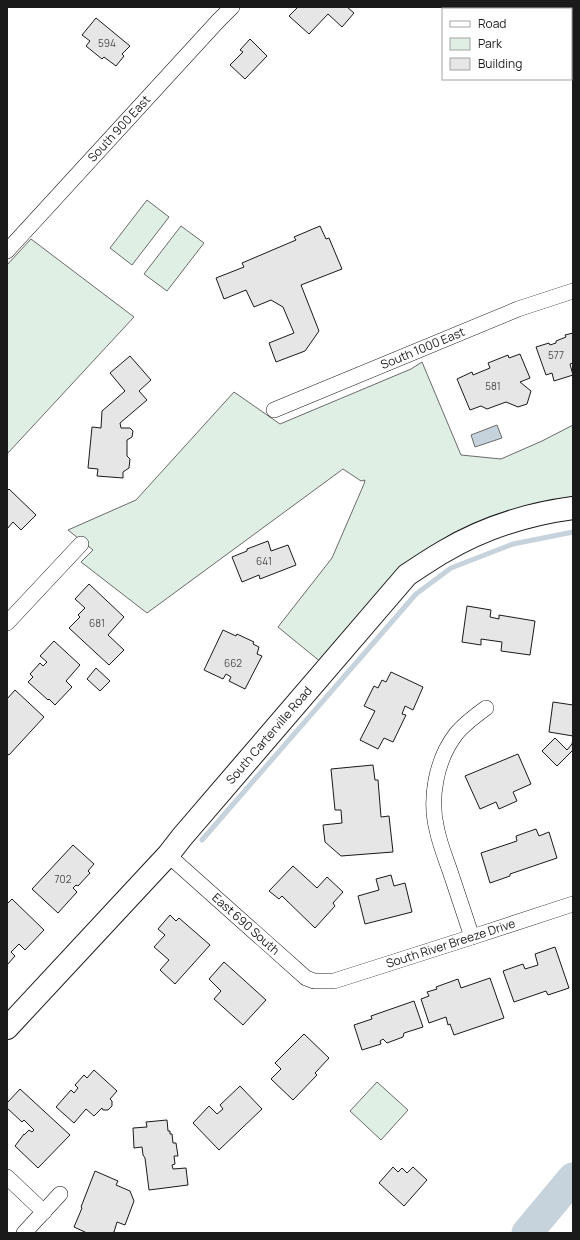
<svg xmlns="http://www.w3.org/2000/svg" width="580" height="1240" font-family="Manrope,sans-serif">
<style>
.green{fill:#e0efe3;stroke:#6a6a6a}
.water{fill:#c6d2dc;stroke:#6a6a6a}
.lines{fill:none;stroke-linecap:round;stroke-linejoin:round}
.stream{stroke:#c6d2dc;stroke-width:5}
.river{stroke:#c6d2dc;stroke-width:31}
.building{fill:#e6e6e6;stroke:#1a1a1a}
.street-casing{stroke:#1a1a1a;stroke-width:16}
.secondary-casing{stroke:#1a1a1a;stroke-width:24}
.street{stroke:#fff;stroke-width:15}
.secondary{stroke:#fff;stroke-width:22}
.labels{text-anchor:middle;stroke-width:3;stroke-linejoin:round;paint-order:stroke}
.number-label{font-size:10px;fill:#4d4d4d}
.street-label{font-size:12px;fill:#1a1a1a;stroke:#fff}
</style>
<rect width="100%" height="100%" fill="#fff"/>
<g class="green">
<polygon points="147,200 169,217 132,265 110,248"/>
<polygon points="181,226 204,243 167,291 144,274"/>
<polygon points="31,239 134,317 7,454 7,265"/>
<polygon points="422,362 461,455 501,459 542,441 573,425 573,499 559,500 495,515 424,554 322,663 278,627 332,558 364,484 365,480 361,481 343,469 147,613 81,562 93,550 68,530 136,500 234,392 280,424 411,369"/>
<polygon points="377,1082 408,1110 381,1140 350,1111"/>
</g>
<polygon class="water" points="497,425 502,438 475,447 471,435"/>
<g class="lines">
<polyline class="stream" points="202,840 416,594 451,568 513,544 573,532"/>
<polyline class="river" points="527,1233 573,1178"/>
</g>
<g class="building">
<polygon points="298,7 347,7 354,13 342,27 328,14 309,34 289,16"/>
<polygon points="96,18 130,46 122,54 124,56 116,66 104,57 102,59 86,46 90,41 82,35"/>
<polygon points="250,39 267,56 245,79 230,65 243,52 240,50"/>
<polygon points="320,226 326,239 329,238 342,269 301,285 319,331 305,351 276,362 269,343 294,333 283,307 271,300 254,307 246,290 224,299 216,278 244,267 242,263 296,240 294,237"/>
<polygon points="573,333 573,363 570,364 573,375 554,381 552,373 546,375 536,347 549,343 550,345 556,343 556,341 566,337 565,335"/>
<polygon points="520,354 530,378 520,382 531,391 527,404 518,407 506,402 487,409 481,406 470,410 457,379 472,372 473,375 490,368 488,363 508,355 509,358"/>
<polygon points="130,356 151,380 139,391 147,400 120,423 121,428 130,428 133,431 132,437 127,440 127,456 130,459 129,468 123,472 123,478 97,476 98,469 88,468 92,427 101,428 102,411 125,391 110,373"/>
<polygon points="9,489 36,515 21,530 13,522 7,529 7,491"/>
<polygon points="268,541 271,551 288,545 296,565 260,579 259,575 242,582 232,557 247,551 247,549"/>
<polygon points="89,584 124,617 108,635 124,650 109,665 69,628 80,617 78,615 85,608 75,599"/>
<polygon points="467,606 491,610 490,617 499,619 499,615 535,621 530,655 501,651 502,642 481,639 481,645 462,642"/>
<polygon points="223,630 236,636 237,634 254,642 253,644 259,647 257,654 262,656 245,689 229,681 231,677 226,674 223,679 204,670"/>
<polygon points="54,641 80,665 66,681 72,687 55,705 49,699 48,700 28,682 33,677 30,674 40,663 43,666 47,662 40,656"/>
<polygon points="96,668 110,681 100,691 87,679"/>
<polygon points="391,672 423,687 413,710 405,706 402,714 406,715 393,742 384,738 378,749 360,740 375,711 364,706 374,686 378,688 382,680 386,682"/>
<polygon points="15,690 44,717 9,755 7,754 7,699"/>
<polygon points="553,702 573,705 573,736 549,732"/>
<polygon points="555,738 567,750 572,744 573,739 573,750 557,766 542,751"/>
<polygon points="518,754 531,784 513,792 517,801 499,809 496,802 480,809 465,776"/>
<polygon points="373,765 375,780 378,780 381,817 389,816 393,852 341,856 325,842 323,825 342,823 341,810 335,810 331,769"/>
<polygon points="536,829 539,836 549,832 557,858 510,874 510,876 490,883 481,853 517,841 516,836"/>
<polygon points="73,845 94,864 88,871 90,873 78,886 76,885 73,888 77,892 58,913 32,889"/>
<polygon points="293,866 317,888 327,877 343,892 333,903 335,906 315,928 282,896 279,899 269,891"/>
<polygon points="391,875 394,886 405,883 412,912 365,924 358,896 379,890 376,879"/>
<polygon points="12,899 44,930 25,950 19,944 11,952 15,956 7,965 7,904"/>
<polygon points="170,915 176,921 179,918 210,945 175,984 160,970 169,960 154,947 165,935 158,929"/>
<polygon points="555,947 569,988 548,995 546,991 514,1002 503,971 523,964 525,969 538,965 535,954"/>
<polygon points="224,962 266,1000 243,1025 214,999 221,991 209,979"/>
<polygon points="490,978 504,1018 454,1035 450,1024 448,1025 446,1017 429,1023 421,999 429,996 427,992 437,989 436,987 458,979 461,988"/>
<polygon points="414,1001 423,1027 404,1033 403,1037 387,1043 383,1039 380,1041 381,1044 362,1050 354,1025 372,1019 371,1016"/>
<polygon points="304,1034 329,1058 315,1073 317,1075 293,1100 271,1079 281,1069 275,1063"/>
<polygon points="94,1070 117,1091 110,1099 112,1101 112,1106 108,1110 103,1110 102,1108 94,1116 86,1109 74,1123 56,1107 71,1090 74,1093 78,1088 75,1085 84,1075 87,1078"/>
<polygon points="240,1086 262,1109 219,1150 193,1123 209,1106 217,1114 223,1109 220,1105"/>
<polygon points="20,1089 70,1135 38,1168 15,1146 24,1134 24,1135 29,1130 32,1132 34,1130 24,1120 22,1122 7,1108 7,1103"/>
<polygon points="167,1120 168,1131 170,1131 170,1134 172,1134 173,1143 176,1143 178,1156 174,1156 175,1164 172,1165 173,1169 186,1168 188,1185 149,1190 145,1158 143,1155 142,1147 134,1148 133,1128 147,1127 146,1122"/>
<polygon points="393,1167 398,1172 402,1168 407,1173 413,1167 427,1180 404,1206 379,1183"/>
<polygon points="95,1171 118,1181 116,1185 130,1191 134,1201 125,1225 117,1222 114,1232 111,1233 87,1233 74,1227 82,1208 81,1207"/>
</g>
<g class="lines">
<g class="street-casing">
<g id="street">
<path id="s1" d="M7,251L218,21L232,7"/>
<path id="s2" d="M274,410L518,309L573,291"/>
<polyline points="7,623 81,544"/>
<path id="s3" d="M168,855L306,978L314,981H334L472,937L573,904"/>
<path d="M472,937C465,916 458,895 451,874C446,859 440,845 437,830C429,799 436,760 456,734C464,724 475,716 486,708"/>
<polyline points="7,1177 44,1212"/>
<polyline points="24,1233 60,1194"/>
</g>
</g>
<g class="secondary-casing">
<g id="secondary">
<path id="s4" d="M7,1028L168,855L182,837L407,575C419,567 431,559 443,552C483,528 528,514 573,508"/>
</g>
</g>
<use href="#street" class="street"/>
<use href="#secondary" class="secondary"/>
</g>
<g class="labels">
<g class="number-label">
<text x="107" y="47">594</text>
<text x="556" y="359">577</text>
<text x="493" y="390">581</text>
<text x="264" y="565">641</text>
<text x="97" y="627">681</text>
<text x="233" y="667">662</text>
<text x="63" y="883">702</text>
</g>
<g class="street-label">
<text dy="4" stroke="none"><textPath href="#s1" startOffset="166">South 900 East</textPath></text>
<text dy="4" stroke="none"><textPath href="#s2" startOffset="161">South 1000 East</textPath></text>
<text dy="4" stroke="none"><textPath href="#s4" startOffset="393">South Carterville Road</textPath></text>
<text dy="4" stroke="none"><textPath href="#s3" startOffset="104">East 690 South</textPath></text>
<text dy="4" stroke="none"><textPath href="#s3" startOffset="336">South River Breeze Drive</textPath></text>
</g>
</g>
<rect width="580" height="1240" fill="none" stroke="#1a1a1a" stroke-width="16"/>
<rect x="442" y="8" width="130" height="72" fill="#ffffff" stroke="#a3a3a3"/>
<rect x="450" y="21" width="20" height="6" fill="#ffffff" stroke="#a3a3a3"/>
<text x="478" y="28" font-size="12" fill="#1a1a1a">Road</text>
<rect x="450" y="38" width="20" height="12" fill="#e0efe3" stroke="#a3a3a3"/>
<text x="478" y="48" font-size="12" fill="#1a1a1a">Park</text>
<rect x="450" y="58" width="20" height="12" fill="#e6e6e6" stroke="#a3a3a3"/>
<text x="478" y="68" font-size="12" fill="#1a1a1a">Building</text>
</svg>
